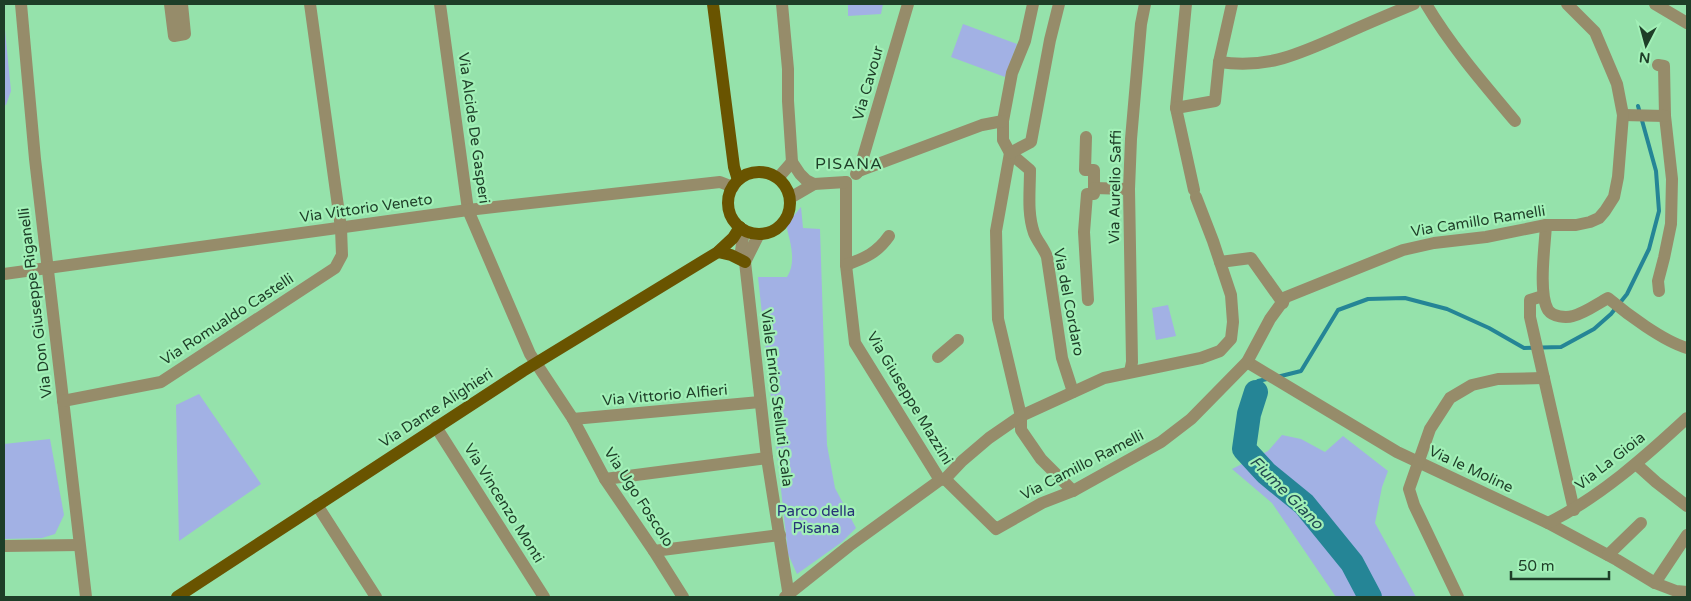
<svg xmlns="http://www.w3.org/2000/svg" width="1691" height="601" font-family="'Varela Round',sans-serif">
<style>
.green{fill:#a2b1e4}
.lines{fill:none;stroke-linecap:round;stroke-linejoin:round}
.stream{stroke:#258596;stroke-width:4}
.river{stroke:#258596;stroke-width:24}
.minor{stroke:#968c6a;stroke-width:12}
.major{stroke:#695400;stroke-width:12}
.labels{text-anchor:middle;stroke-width:4.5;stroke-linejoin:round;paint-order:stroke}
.street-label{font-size:15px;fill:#1e3e28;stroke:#a2f0b7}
.park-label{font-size:15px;fill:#273277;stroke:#a2f0b7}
.neighbourhood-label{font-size:16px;letter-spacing:1px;fill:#1e3e28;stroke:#a2f0b7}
.water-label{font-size:16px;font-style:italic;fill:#234b53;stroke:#a2f0b7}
</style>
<rect width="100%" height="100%" fill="#95e2ab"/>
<g class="green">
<polygon points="848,4 883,4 881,14 848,16"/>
<polygon points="4,20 11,91 6,105 4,105"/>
<polygon points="963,24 1017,44 1005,77 951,57"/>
<path d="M801,207L803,228L820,229L827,445L835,488L856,528L842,542L797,574L788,554L758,277H787C797,262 790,241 786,225Z"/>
<polygon points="1168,305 1176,336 1156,340 1152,308"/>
<polygon points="199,394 261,484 179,541 176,405"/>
<polygon points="1282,435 1301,439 1325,452 1343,436 1388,471 1382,487 1375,523 1416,597 1336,597 1272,503 1232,469 1268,451"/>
<polygon points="50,439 64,515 55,534 42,538 4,539 4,444"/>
</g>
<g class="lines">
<g class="stream">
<polyline points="1277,377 1301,371 1338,310 1368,299 1405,298 1447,309 1489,328 1524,348 1561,347 1594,329 1611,314 1627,294 1649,249 1659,211 1656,171 1638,106"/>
<polyline points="1256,392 1258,381 1267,379"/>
</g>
<polyline class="river" points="1256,392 1249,414 1244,449 1266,473 1304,504 1352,563 1370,597"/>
<g class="minor">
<polyline points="21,4 35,159 86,597"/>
<polyline points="170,4 174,36 185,34 182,4"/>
<polyline points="440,4 468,210 530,354 573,419 605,479 654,551 683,597"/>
<polyline points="782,4 788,69 788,101 792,162 800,174 806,180 814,184"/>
<path d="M1033,4L1025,41L1012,73L1003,121V140L1010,153L1030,170C1030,191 1027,213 1034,233C1037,241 1044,248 1047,257L1062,358L1073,392"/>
<polyline points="1186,4 1176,108 1194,190"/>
<path d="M1426,4C1451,46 1483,83 1515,121"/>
<polyline points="1655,4 1687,23"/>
<path d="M1219,62C1269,69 1298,54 1342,35C1366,24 1390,14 1414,4"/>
<polyline points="1658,65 1664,66 1665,116 1672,179 1671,224 1664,258 1658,281 1659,291"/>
<polyline points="1176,108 1215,101 1219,62 1232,4"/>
<polyline points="1623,115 1665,116"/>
<polyline points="1086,137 1085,170 1094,170 1094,194 1087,194 1084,232 1088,300"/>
<polyline points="1010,153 996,231 998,319 1021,416 1021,430 1041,459 1073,491"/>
<polyline points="1010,153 1031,142 1050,40 1059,4"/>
<polyline points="859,171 908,4"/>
<polyline points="856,174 859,171 982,125 1003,121"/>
<polyline points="778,178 792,162"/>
<polyline points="846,182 846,265 855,343 940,480"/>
<polyline points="1094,188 1129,189"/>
<polyline points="790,198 814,184 846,182"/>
<path d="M1546,225C1545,245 1538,293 1548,310C1553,317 1566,318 1573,316C1585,313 1597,304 1608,298C1627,314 1663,341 1687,348"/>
<polyline points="744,230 741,251 745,262 767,458 789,597"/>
<polyline points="745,262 759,234"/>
<polyline points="1220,262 1251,258 1283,303"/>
<path d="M846,265C865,258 877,253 889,236"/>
<polyline points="4,274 468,210 720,182 733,187"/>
<polyline points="1543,296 1530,300 1530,317 1574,510"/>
<polyline points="938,357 958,340"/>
<polyline points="1247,362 1397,452 1548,523 1617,560 1655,583 1676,591 1687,592"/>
<polyline points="1130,372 1132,362 1129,189 1131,139 1141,24 1145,4"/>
<polyline points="63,401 161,382 335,268 342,255 341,228 310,4"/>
<polyline points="573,419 760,402"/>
<polyline points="436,427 544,597"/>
<polyline points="1636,464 1656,482 1687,506"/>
<polyline points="605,479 767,458"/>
<polyline points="945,479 996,529 1042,503 1073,491 1161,442 1191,419 1247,362 1270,319 1286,297 1403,250 1434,243 1486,237 1546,225 1576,225 1590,222 1599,218 1605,211 1614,197 1618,177 1623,115 1617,84 1595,32 1567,4"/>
<polyline points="317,505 376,597"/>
<path d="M1548,523C1600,497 1645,457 1687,418"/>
<polyline points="4,546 79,545"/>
<polyline points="654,551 780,535"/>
<polyline points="1608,555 1641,523"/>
<polyline points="1655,583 1687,535"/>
<polyline points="785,597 849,546 940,480 945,479 962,461 989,438 1021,416 1104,378 1201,358 1220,351 1231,339 1233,322 1231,295 1213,241 1196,197"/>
<polyline points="1458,597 1414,505 1409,489 1430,429 1450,398 1472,385 1498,379 1544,378"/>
</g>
<g class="major">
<polyline points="713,4 734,167 738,180"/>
<circle cx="759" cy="203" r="31"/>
<polyline points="718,252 731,255 745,262"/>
<polyline points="177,597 523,371 718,252 733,238 740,227"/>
</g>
</g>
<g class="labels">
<g class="street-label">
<text transform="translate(868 83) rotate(-74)" y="5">Via Cavour</text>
<text transform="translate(474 128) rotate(82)" y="5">Via Alcide De Gasperi</text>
<text transform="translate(1115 187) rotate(-89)" y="5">Via Aurelio Saffi</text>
<text transform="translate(366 208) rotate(-8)" y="5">Via Vittorio Veneto</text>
<text transform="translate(1478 221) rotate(-9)" y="5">Via Camillo Ramelli</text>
<text transform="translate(1069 302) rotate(79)" y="5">Via del Cordaro</text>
<text transform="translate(35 303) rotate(-97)" y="5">Via Don Giuseppe Riganelli</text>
<text transform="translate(227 319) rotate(-33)" y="5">Via Romualdo Castelli</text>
<text transform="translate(665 395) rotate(-5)" y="5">Via Vittorio Alfieri</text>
<text transform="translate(777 398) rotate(83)" y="5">Viale Enrico Stelluti Scala</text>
<text transform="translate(910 398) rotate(59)" y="5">Via Giuseppe Mazzini</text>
<text transform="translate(436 408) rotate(-33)" y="5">Via Dante Alighieri</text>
<text transform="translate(1610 461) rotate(-38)" y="5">Via La Gioia</text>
<text transform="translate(1082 465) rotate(-27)" y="5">Via Camillo Ramelli</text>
<text transform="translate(1471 469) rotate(25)" y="5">Via le Moline</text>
<text transform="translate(639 497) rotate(57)" y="5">Via Ugo Foscolo</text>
<text transform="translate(504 503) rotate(58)" y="5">Via Vincenzo Monti</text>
</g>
<g class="park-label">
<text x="816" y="516">Parco della<tspan x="816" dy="17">Pisana</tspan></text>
</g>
<g class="neighbourhood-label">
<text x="849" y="169">PISANA</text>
</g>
<g class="water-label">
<text transform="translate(1287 492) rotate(45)" y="6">Fiume Giano</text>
</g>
</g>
<rect width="1691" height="601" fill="none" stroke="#1e3e28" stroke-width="10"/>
<g transform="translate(1646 45) rotate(186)" stroke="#a2f0b7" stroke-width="4" paint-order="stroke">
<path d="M0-4L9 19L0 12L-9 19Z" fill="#1e3e28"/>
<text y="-8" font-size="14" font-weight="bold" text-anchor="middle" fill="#1e3e28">N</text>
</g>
<path d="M1511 571v8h98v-8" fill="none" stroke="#1e3e28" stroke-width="2.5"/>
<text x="1518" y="571" font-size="15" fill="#1e3e28" stroke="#a2f0b7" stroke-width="4" paint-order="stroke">50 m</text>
</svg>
